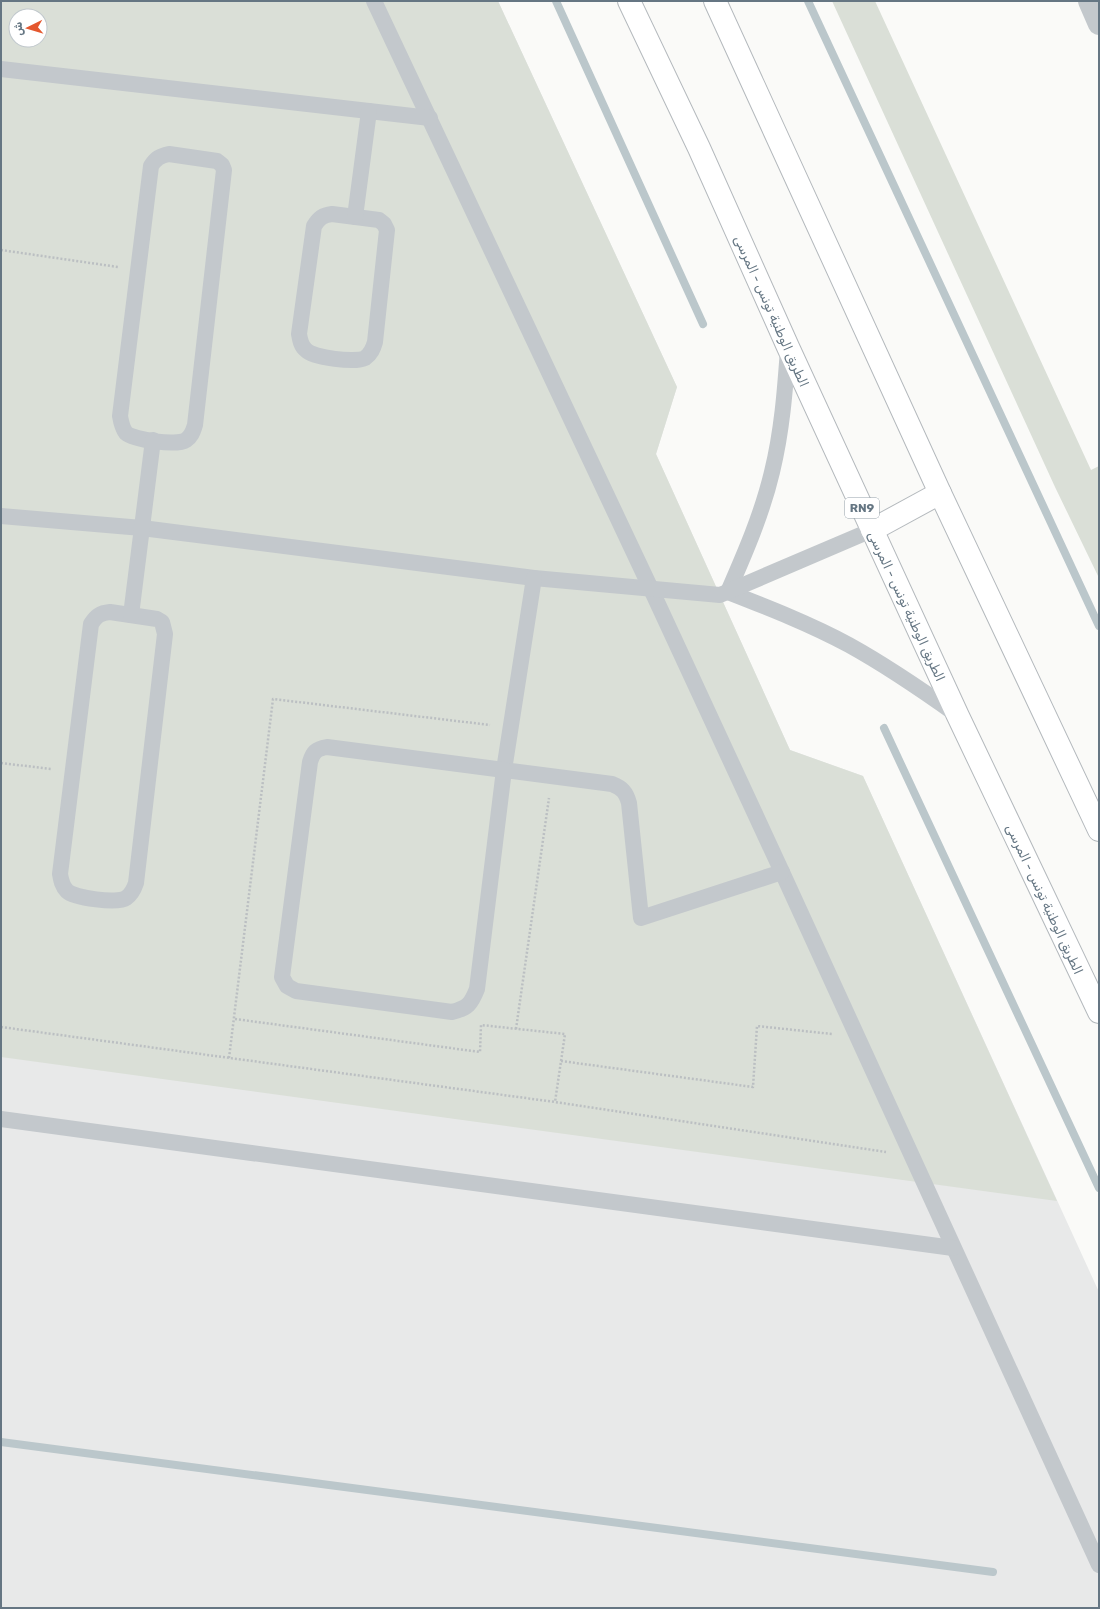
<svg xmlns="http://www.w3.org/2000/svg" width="1100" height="1609" font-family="Rubik,'Noto Naskh Arabic',sans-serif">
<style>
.built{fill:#e8e9e9;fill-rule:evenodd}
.green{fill:#dadfd7;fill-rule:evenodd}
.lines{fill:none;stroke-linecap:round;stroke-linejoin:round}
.stream{stroke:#bbc7cb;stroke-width:8}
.highway-casing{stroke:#b4b9bd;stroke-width:24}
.path{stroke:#bbbfc2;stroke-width:2.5;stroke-dasharray:2 2;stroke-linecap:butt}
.lane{stroke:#c3c8cc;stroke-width:16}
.street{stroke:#c3c8cc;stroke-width:22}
.highway{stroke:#fff;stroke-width:22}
.labels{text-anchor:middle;stroke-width:4;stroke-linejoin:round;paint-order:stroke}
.shield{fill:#fff;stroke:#939fa8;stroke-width:1}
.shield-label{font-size:12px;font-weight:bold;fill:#657683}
.street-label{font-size:13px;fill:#657683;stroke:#fff}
</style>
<rect width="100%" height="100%" fill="#fafaf8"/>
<path class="built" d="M1,1H498L677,387L656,454L790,750L863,776L1099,1292V1608H1ZM16,16H40V40H16Z"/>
<g class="green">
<path d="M1,1H498L677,387L656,454L790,750L863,776L1057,1201L1,1057ZM16,16H40V40H16Z"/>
<polygon points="832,1 875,1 1091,470 1099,466 1099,578 1055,487"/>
</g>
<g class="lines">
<g class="stream">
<polyline points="556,1 703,324"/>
<polyline points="808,1 1099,626"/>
<polyline points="884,728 1099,1188"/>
<polyline points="1,1442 993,1572"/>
</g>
<g class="highway-casing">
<g id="highway">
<polyline points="629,1 699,148 788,347 958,716 1099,1012"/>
<polyline points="715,1 940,493 1099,830"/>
<polyline points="872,530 940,493"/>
</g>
</g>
<g class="path">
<polyline points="1,250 118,267"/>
<polyline points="1,763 51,769"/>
<polyline points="235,1019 480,1052 481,1025 565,1034 555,1102"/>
<polyline points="1,1027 555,1102 886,1152"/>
<polyline points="516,1029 549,798"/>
<polyline points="229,1058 273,699 490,725"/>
<polyline points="561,1061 753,1087 757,1026 832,1034"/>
</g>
<g class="lane">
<polyline points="374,1 651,589 782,872 1099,1565"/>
<polyline points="1,69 430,118"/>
<path d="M169,154L217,161L222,165L224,170L195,425C193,431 192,436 186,440C177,446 134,440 126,433C122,428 121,422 120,416L151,166C156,158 160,156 169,154Z"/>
<path d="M332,214L379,220L384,224L387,230L375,342C373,349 371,354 365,358C356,363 313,358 306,350C301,346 300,340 299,334L314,226C319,218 323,215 332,214Z"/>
<polyline points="355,217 369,111"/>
<path d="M788,349C785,391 782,431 772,472C762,514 745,553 728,592C769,608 810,624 849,645C887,666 922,690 957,715"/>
<polyline points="1,516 142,528 534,578 720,595 872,530"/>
<path d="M534,578L504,770L612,784C622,788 626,792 629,803L641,918L782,872"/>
<path d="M110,612L157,619L162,622L165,634L136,883C134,889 132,894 126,898C118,904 74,898 67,891C62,886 61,880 60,874L91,624C96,616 100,613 110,612Z"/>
<polyline points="131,615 153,440"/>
<path d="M327,747L504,770L477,989C471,1004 468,1008 452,1012L296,991L287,986L282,977L310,762C313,752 316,749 327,747Z"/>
<polyline points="1,1119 953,1248"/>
</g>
<polyline class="street" points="1089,1 1099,24"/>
<use href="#highway" class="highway"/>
</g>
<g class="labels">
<rect class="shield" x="845" y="498" width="34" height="20" rx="3"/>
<g class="shield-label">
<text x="862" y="512">RN9</text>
</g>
<g class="street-label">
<text transform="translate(772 311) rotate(66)" y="5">الطريق الوطنية تونس - المرسى</text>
<text transform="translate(907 606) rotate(65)" y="5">الطريق الوطنية تونس - المرسى</text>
<text transform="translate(1045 899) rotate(65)" y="5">الطريق الوطنية تونس - المرسى</text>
</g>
</g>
<rect width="1100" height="1609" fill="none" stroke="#657683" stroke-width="4"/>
<g transform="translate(28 28) rotate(265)"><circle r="19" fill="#ffffff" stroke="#c1c8cd"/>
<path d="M0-3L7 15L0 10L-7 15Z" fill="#e4572e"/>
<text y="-6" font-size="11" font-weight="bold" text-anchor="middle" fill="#657683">ش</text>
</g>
</svg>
